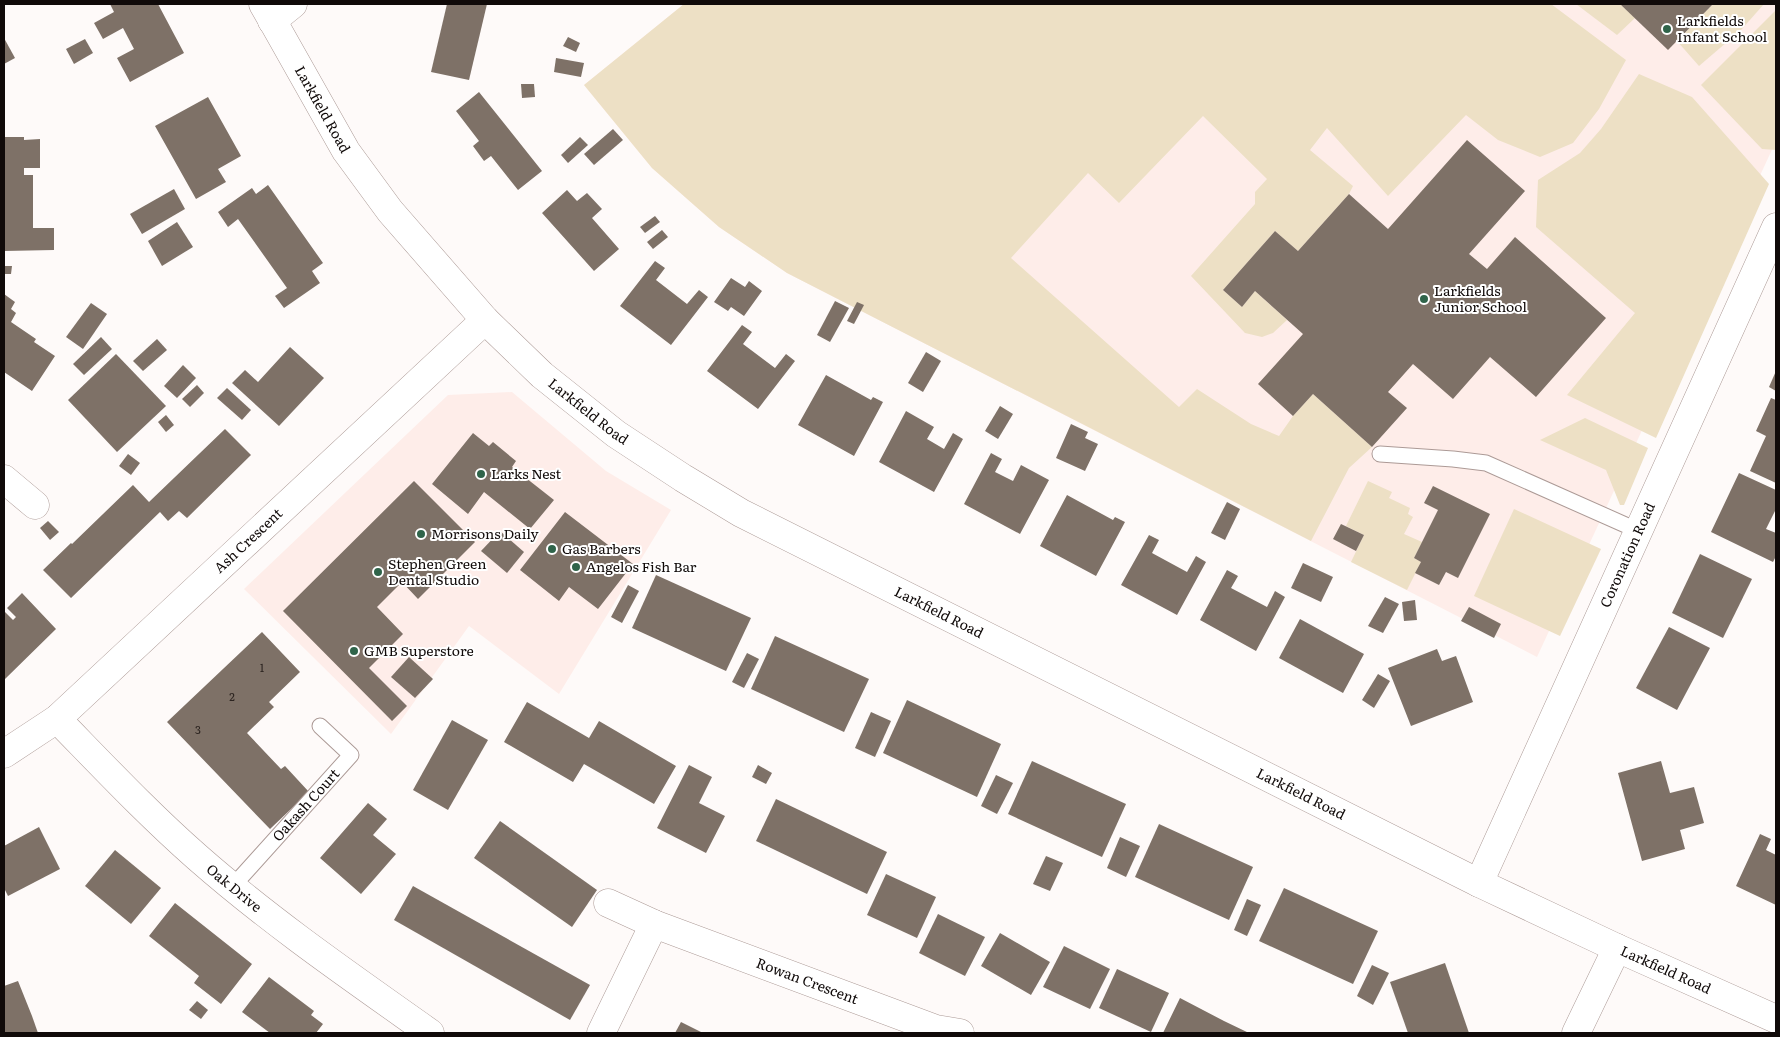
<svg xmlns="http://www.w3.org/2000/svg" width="1780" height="1037" font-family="Literata,serif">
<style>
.built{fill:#feede9}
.green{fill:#ede0c5}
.building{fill:#7e7167}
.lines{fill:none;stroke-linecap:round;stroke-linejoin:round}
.lane-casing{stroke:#ac9a96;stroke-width:17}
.street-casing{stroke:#ac9a96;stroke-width:29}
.lane{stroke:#fff;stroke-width:15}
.street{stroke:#fff;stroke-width:28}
.poi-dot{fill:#2f644a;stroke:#fff;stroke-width:2}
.labels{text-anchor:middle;stroke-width:4;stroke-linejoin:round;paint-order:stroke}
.number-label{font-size:11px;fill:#2c2420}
.poi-label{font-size:14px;fill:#100a09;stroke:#fff;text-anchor:start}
.street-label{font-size:14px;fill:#100a09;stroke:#fff}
</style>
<rect width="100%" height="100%" fill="#fefaf9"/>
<g class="built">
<polygon points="684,4 1776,4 1776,141 1537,657 787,273 719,227 652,168 584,85"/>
<polygon points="512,392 606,471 671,510 559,694 469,626 391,734 244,589 448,395"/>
</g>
<g class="green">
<polygon points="684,4 1551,4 1626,60 1599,109 1573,143 1540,157 1498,140 1466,115 1388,196 1327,128 1310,150 1353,186 1349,194 1298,251 1275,231 1223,290 1242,307 1255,291 1287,320 1273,333 1262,337 1245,333 1191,276 1255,204 1255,192 1267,179 1203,116 1119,203 1088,173 1011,258 1179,407 1197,389 1251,424 1279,436 1293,416 1313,394 1372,447 1349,468 1311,541 787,273 719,227 652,168 584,85"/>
<polygon points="1576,4 1620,4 1635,18 1617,35"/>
<polygon points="1713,4 1764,4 1741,30 1699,66 1677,41"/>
<polygon points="1776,10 1776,150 1762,149 1701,85"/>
<polygon points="1639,74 1692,97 1769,184 1656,438 1567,395 1635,313 1536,227 1538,180 1580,153 1601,129"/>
<polygon points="1585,418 1648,448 1624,505 1620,505 1606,470 1540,440"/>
<polygon points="1368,481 1392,492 1389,498 1410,508 1408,514 1413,517 1404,534 1422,542 1414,558 1421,562 1407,590 1351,562 1364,535 1346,526"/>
<polygon points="1514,509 1601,549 1560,636 1474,596"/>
</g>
<g class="building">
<polygon points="110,4 158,4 184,53 130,82 117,58 134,49 123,28 103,39 94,23 114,12"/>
<polygon points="447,4 487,4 469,80 431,72"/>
<polygon points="1620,4 1713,4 1668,50"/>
<polygon points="568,37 580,43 576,52 563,46"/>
<polygon points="4,38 15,58 4,64"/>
<polygon points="85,39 93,53 74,64 66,49"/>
<polygon points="556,58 584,63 581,77 554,72"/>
<polygon points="521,84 534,84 535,97 522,98"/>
<polygon points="479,92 542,171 518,190 491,156 484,161 473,146 479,141 456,111"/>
<polygon points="208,97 241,156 218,169 226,182 196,199 155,126"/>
<polygon points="613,129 623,140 594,165 584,154"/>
<polygon points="4,137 24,137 24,140 40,139 40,168 24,168 24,175 33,175 33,228 54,228 54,250 4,251"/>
<polygon points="580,137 588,145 568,163 561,155"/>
<polygon points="1467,140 1525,191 1469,254 1487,269 1515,237 1606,318 1536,397 1490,357 1453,399 1413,364 1388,392 1407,408 1372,447 1313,394 1293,416 1258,384 1303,334 1255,291 1242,307 1223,290 1275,231 1298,251 1349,194 1388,229"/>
<polygon points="268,185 323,263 312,271 320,283 284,308 275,296 287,288 238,219 228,227 218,212 252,188 256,194"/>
<polygon points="174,189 185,209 142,234 130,214"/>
<polygon points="567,190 577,201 587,193 602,209 592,218 619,249 594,271 542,213"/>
<polygon points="655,216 660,222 645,233 640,227"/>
<polygon points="177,222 193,247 162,266 148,241"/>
<polygon points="662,230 668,237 653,249 647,242"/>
<polygon points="655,261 665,268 656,280 687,304 699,290 708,297 671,345 620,306"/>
<polygon points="4,266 12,266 11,274 4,274"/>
<polygon points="731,278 745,287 749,281 762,291 744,316 731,307 728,311 714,302"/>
<polygon points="4,294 15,302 11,309 16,313 11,322 36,339 34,342 55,356 32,391 4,372"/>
<polygon points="835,301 849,308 830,342 817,335"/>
<polygon points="857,302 864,305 854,324 847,321"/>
<polygon points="91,303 107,314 83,349 66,337"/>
<polygon points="742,325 752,332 743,344 775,368 786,354 795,361 758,409 707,371"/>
<polygon points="101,337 112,349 84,375 73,364"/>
<polygon points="157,339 167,350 143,371 133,361"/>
<polygon points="290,347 324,378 279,426 232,383 245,370 258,382"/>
<polygon points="926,352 941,361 923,392 908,383"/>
<polygon points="116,354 166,406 117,452 68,400"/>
<polygon points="183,365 196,378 177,398 164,386"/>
<polygon points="1776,371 1776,391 1769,387"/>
<polygon points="826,375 871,400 873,397 883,402 854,456 798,425"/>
<polygon points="197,385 204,393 190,407 182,399"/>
<polygon points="227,388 251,410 242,420 217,398"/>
<polygon points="1771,398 1776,400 1776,483 1750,471 1766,436 1756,431"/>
<polygon points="1000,406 1013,414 998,439 985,431"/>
<polygon points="906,411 934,427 927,439 944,449 953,433 963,439 934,492 879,462"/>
<polygon points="166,415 174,425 166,432 158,422"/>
<polygon points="1071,424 1088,432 1085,438 1098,444 1085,471 1056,458"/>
<polygon points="225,429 251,455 187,518 179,511 168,521 160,512 71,598 43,570 71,543 72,544 133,485 149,502"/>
<polygon points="473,433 489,446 493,442 516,461 512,467 554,500 530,529 484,492 468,514 432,484"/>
<polygon points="991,453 1002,459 995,472 1013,481 1021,465 1049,480 1020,534 964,504"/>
<polygon points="128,454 140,463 131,475 119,466"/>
<polygon points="1739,473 1776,490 1776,509 1766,529 1776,533 1776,556 1773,562 1711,532"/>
<polygon points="414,481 475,542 418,599 402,582 377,607 403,634 369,668 407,706 392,721 283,611"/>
<polygon points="1433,486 1490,514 1458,578 1446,572 1439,585 1415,573 1421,562 1414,558 1438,510 1424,503"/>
<polygon points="1067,495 1113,520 1115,517 1125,522 1096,576 1040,546"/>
<polygon points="1227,502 1240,509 1225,540 1211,533"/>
<polygon points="565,512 633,564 598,609 569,587 559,601 520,570"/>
<polygon points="48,521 59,532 50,540 40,528"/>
<polygon points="1341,524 1364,535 1356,551 1333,539"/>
<polygon points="500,531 524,552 507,573 481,551"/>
<polygon points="1149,535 1159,540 1152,553 1187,572 1196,556 1206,562 1177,615 1121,585"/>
<polygon points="1700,554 1752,579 1723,638 1672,613"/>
<polygon points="1303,563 1333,577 1321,602 1291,588"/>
<polygon points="1227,570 1238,576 1231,588 1267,607 1275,591 1285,597 1256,651 1200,620"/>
<polygon points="656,575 751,618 726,671 632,628"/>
<polygon points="628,585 639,591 622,623 611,617"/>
<polygon points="22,593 56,629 4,680 4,613 5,612 13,620 16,617 7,608"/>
<polygon points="1385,597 1399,604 1383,633 1368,626"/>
<polygon points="1415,600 1417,620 1404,621 1402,602"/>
<polygon points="1469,607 1501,624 1494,638 1461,621"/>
<polygon points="1300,619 1364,654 1343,693 1279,658"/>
<polygon points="1669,627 1710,648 1677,710 1636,688"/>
<polygon points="262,632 300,672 269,702 274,707 247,733 281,769 285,766 309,792 270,829 167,722"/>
<polygon points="775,636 869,679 844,732 751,689"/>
<polygon points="1437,649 1442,661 1456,656 1473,702 1411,726 1388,668"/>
<polygon points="747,653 759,659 744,688 732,682"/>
<polygon points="409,657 433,679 415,698 391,677"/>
<polygon points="1378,674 1390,681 1374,708 1362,700"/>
<polygon points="907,700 1001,744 977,797 883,753"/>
<polygon points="527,702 589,738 599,721 676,766 654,804 584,764 573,782 504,742"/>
<polygon points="871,712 891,721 875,757 855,748"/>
<polygon points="452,720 488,740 448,810 413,790"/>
<polygon points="1032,761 1126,804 1102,857 1008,814"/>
<polygon points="1661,761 1670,793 1694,787 1704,823 1680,830 1685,849 1642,861 1618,773"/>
<polygon points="689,765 712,777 699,803 725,816 706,853 657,828"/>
<polygon points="758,765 772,773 766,784 752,777"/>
<polygon points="996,775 1013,783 997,814 981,806"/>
<polygon points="776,799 887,852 867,894 756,841"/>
<polygon points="368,803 387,819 373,835 396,854 361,894 320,858"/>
<polygon points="500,821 597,890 572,927 474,858"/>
<polygon points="1159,824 1253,867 1229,920 1135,877"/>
<polygon points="39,827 60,869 8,896 4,888 4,846"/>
<polygon points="1760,834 1771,839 1766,850 1776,855 1776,905 1736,886"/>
<polygon points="1120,837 1140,846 1126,877 1107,868"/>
<polygon points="115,850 161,888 131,924 85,886"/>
<polygon points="1046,856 1063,863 1050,891 1033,884"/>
<polygon points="886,874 936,897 917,938 867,915"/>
<polygon points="413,886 590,985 570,1020 394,920"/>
<polygon points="1284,888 1378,931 1353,984 1259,941"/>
<polygon points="1247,899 1261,905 1247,936 1234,930"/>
<polygon points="175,903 252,964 221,1004 194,983 199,976 149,936"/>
<polygon points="938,914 985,937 965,976 919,953"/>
<polygon points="1000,933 1050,962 1031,995 981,966"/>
<polygon points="1064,946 1110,969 1090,1009 1043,987"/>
<polygon points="1445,963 1469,1033 1408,1033 1390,982"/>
<polygon points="1372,965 1389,973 1373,1005 1357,996"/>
<polygon points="1117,969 1169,993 1151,1032 1099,1008"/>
<polygon points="269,977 314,1011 311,1015 323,1024 316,1033 270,1033 242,1012"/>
<polygon points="18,981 32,1016 38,1033 4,1033 4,986"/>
<polygon points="1180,998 1224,1021 1249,1033 1163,1033"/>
<polygon points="197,1001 208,1010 201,1019 189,1010"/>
<polygon points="681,1022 703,1033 675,1033"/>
</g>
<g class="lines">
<g class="lane-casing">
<g id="lane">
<polyline points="1380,454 1453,459 1486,463 1639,531"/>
<path id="s1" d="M233,886L351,755L320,726"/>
</g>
</g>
<g class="street-casing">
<g id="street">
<path id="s2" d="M263,4L346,151L390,211L485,320L542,375L616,434L683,478L741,513L1479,883L1617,948L1776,1019"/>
<polyline points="272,21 293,4"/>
<polyline points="4,479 35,505"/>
<path id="s3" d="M57,719C103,766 148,814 197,857C271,922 351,977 430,1033"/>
<path id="s4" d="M4,754L57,719L485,320"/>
<path id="s5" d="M1479,883L1776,227"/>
<path id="s6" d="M608,903L654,924L936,1029L960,1033"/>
<polyline points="601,1033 654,924"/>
<polyline points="1576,1033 1617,948"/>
</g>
</g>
<use href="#lane" class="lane"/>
<use href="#street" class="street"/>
</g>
<g class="poi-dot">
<circle cx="1667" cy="29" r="5"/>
<circle cx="1424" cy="299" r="5"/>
<circle cx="481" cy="474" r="5"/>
<circle cx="421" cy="534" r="5"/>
<circle cx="552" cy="549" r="5"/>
<circle cx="576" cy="567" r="5"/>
<circle cx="378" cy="572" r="5"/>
<circle cx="354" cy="651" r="5"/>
</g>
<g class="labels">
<g class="number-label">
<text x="262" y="672">1</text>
<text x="232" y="701">2</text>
<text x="198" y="734">3</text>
</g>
<g class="poi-label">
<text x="1677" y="26">Larkfields<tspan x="1677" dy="16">Infant School</tspan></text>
<text x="1434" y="296">Larkfields<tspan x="1434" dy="16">Junior School</tspan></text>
<text x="491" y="479">Larks Nest</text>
<text x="431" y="539">Morrisons Daily</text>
<text x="562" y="554">Gas Barbers</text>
<text x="388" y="569">Stephen Green<tspan x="388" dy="16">Dental Studio</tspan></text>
<text x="586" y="572">Angelos Fish Bar</text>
<text x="364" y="656">GMB Superstore</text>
</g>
<g class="street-label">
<text dy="5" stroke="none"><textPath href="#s2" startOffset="121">Larkfield Road</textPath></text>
<text dy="5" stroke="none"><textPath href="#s2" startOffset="526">Larkfield Road</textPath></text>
<text dy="5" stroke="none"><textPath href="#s4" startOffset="325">Ash Crescent</textPath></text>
<text dy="5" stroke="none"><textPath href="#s5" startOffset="360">Coronation Road</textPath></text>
<text dy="5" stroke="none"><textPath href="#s2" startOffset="931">Larkfield Road</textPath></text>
<text dy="5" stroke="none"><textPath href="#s2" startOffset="1336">Larkfield Road</textPath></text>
<text dy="5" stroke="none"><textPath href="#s1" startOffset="109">Oakash Court</textPath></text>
<text dy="5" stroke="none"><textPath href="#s3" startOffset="245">Oak Drive</textPath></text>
<text dy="5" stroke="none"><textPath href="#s2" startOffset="1741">Larkfield Road</textPath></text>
<text dy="5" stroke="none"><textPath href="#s6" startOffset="214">Rowan Crescent</textPath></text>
</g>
</g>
<rect width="1780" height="1037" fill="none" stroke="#100a09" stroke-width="10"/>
</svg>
